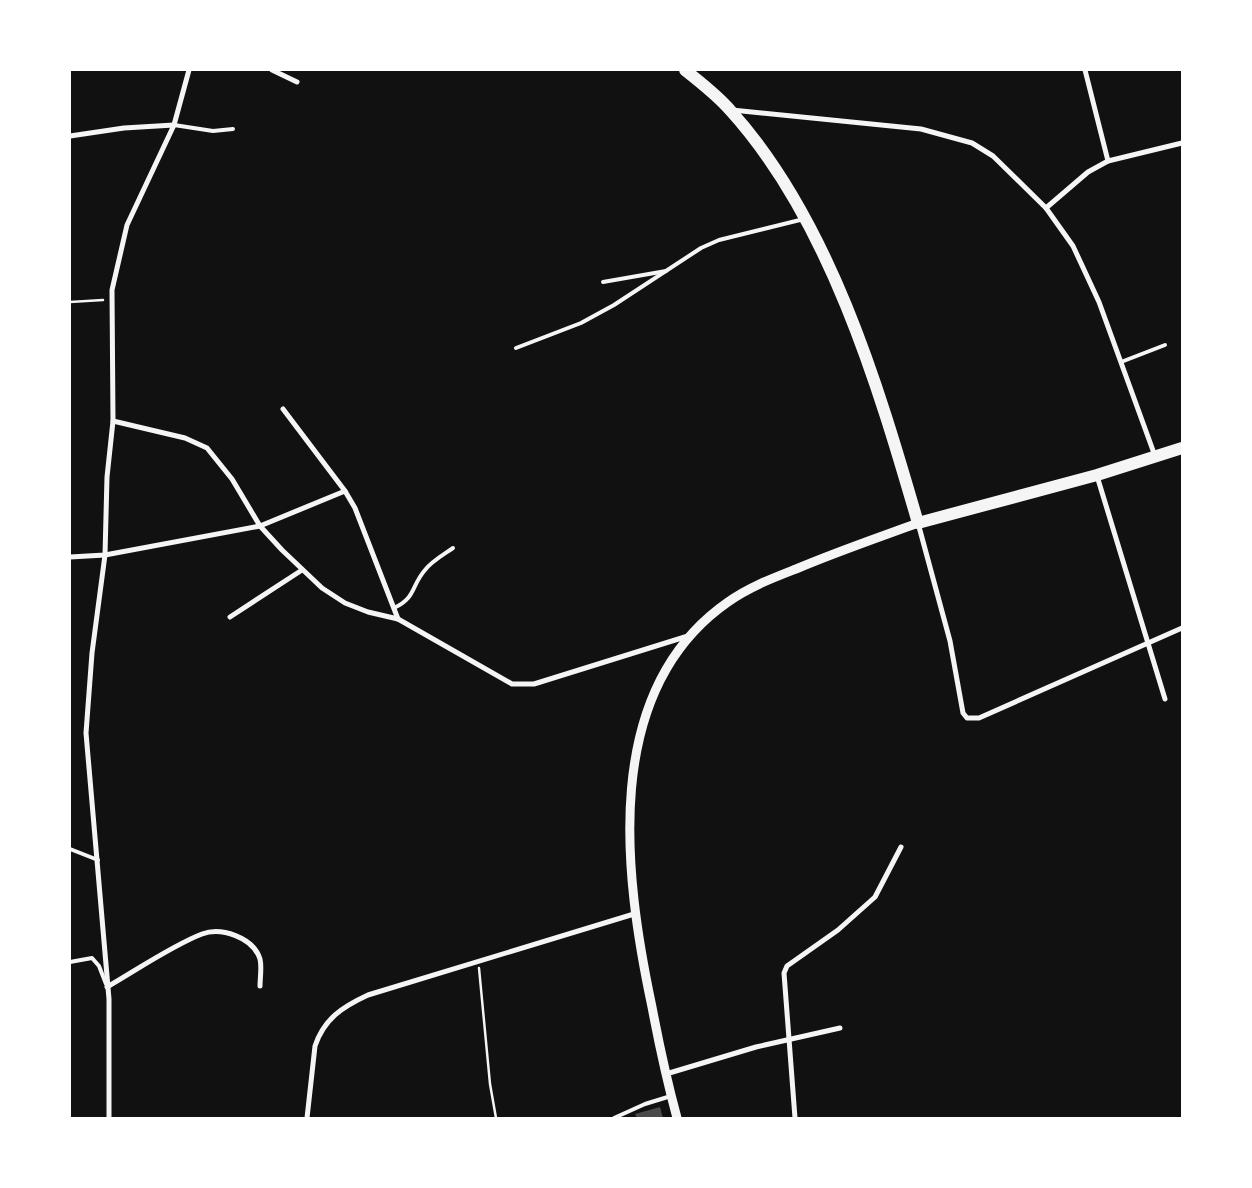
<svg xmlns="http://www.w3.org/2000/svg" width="1252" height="1188" font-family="Figtree,sans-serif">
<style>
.building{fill:#4a4a4a}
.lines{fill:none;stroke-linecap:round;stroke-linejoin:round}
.path{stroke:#f5f5f5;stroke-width:2.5}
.service{stroke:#f5f5f5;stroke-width:4}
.minor{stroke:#f5f5f5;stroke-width:5}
.tertiary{stroke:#f5f5f5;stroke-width:9}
.trunk{stroke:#f5f5f5;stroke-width:12}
</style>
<rect width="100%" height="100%" fill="#111"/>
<polygon class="building" points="660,1107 663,1118 637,1118 635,1114"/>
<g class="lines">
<g class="path">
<polyline points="70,302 103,300"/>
<polyline points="479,968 490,1084 496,1118"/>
</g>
<g class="service">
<polyline points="174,125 213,131 233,129"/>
<polyline points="603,282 666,271"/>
<polyline points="516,348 581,323 614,305 701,248 719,240 804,219"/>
<polyline points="1121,362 1165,345"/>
<path d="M394,608C416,598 411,586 425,570C432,561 443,555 453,548"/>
<polyline points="70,849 98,860"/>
<polyline points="70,962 92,958 99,966 106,984"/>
<polyline points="614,1118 645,1104 671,1096"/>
</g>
<g class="minor">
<polyline points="272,70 297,82"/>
<polyline points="1085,70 1108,161"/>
<polyline points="732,110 921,129 972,143 993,156 1046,208 1073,246 1099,302 1155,456"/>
<polyline points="70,136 124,128 174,125"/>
<polyline points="1046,208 1088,172 1108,161 1182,143"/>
<polyline points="283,409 345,491 355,508 398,619"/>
<polyline points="113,421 185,438 207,448 232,479 260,526 282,550 322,588 345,603 368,612 398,619 512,684 534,684 688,636"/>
<polyline points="1097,476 1165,699"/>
<polyline points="918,523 950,641 963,713 967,718 979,718 1182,628"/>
<polyline points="70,557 105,555 260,526 345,491"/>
<polyline points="230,617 302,570"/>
<path d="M107,987C135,971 173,945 202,934C221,927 253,937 260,959C262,967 260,978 260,986"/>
<polyline points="666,1074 756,1047 840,1028"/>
<polyline points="109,1118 109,999 86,733 92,653 105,555 107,477 113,421 112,290 127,225 174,125 189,70"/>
<path d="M307,1118L315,1046C324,1019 342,1007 368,995L634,914"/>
<polyline points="795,1118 784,973 787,966 838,930 875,897 901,847"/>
</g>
<path class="tertiary" d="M677,1118C667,1081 659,1044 652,1007C624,875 600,691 728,602C749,587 773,578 796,569C836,552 877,538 918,523"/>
<path class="trunk" d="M685,70C701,83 717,95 730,110C829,219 878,385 918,523L1097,475L1182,448"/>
</g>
<rect width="1252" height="1188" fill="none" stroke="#ffffff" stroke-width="142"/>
</svg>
